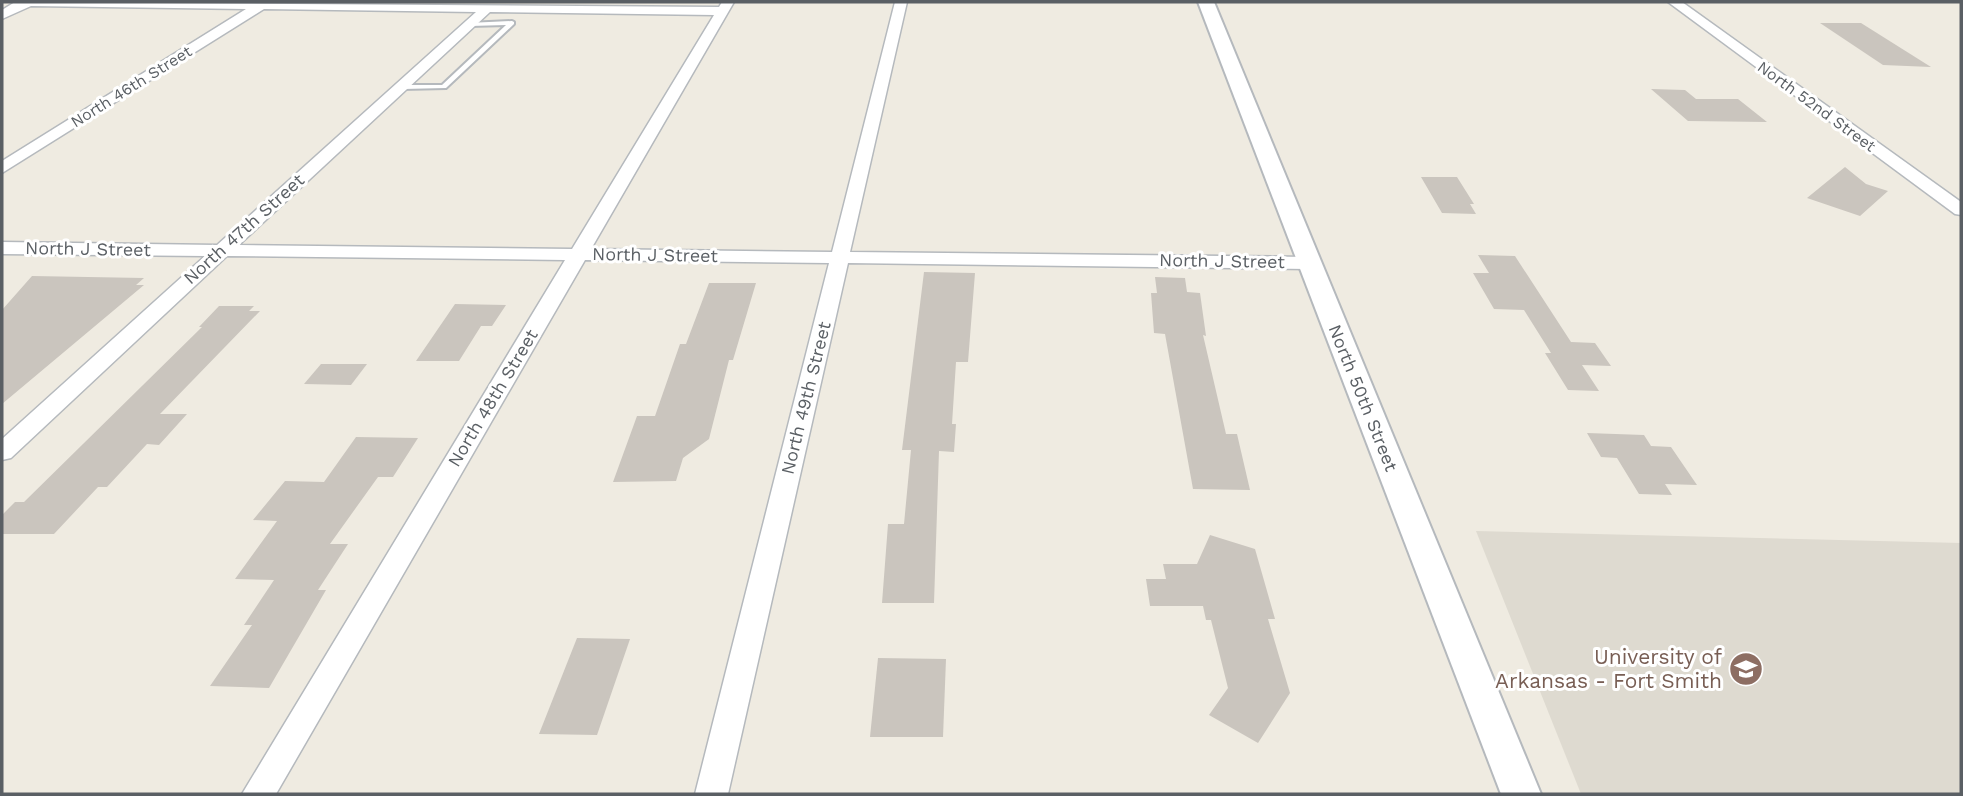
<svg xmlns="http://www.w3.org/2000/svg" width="1963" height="796" font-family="'Work Sans',sans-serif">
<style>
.education{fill:#dedad0}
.building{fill:#cac5be}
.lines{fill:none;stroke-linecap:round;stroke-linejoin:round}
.service-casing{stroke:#b5b9bd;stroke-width:4}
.minor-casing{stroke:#b5b9bd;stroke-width:3}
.tertiary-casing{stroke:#b5b9bd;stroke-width:4}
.service{fill:#fff;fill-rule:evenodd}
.minor{fill:#fff;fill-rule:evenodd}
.tertiary{fill:#fff;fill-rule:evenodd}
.labels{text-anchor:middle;stroke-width:6;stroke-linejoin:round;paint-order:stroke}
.far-street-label{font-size:16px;fill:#5a5f64;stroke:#fff}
.street-label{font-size:18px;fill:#5a5f64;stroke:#fff}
.near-education-label{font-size:21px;fill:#785e54;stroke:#fff;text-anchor:end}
</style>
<rect width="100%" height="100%" fill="#efebe1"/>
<polygon class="education" points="1476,531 1961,543 1961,794 1581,794"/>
<g class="building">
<polygon points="1820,23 1861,23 1931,67 1883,65"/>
<polygon points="1651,89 1685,90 1696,99 1738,99 1767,122 1688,121"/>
<polygon points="1845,167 1866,184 1888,191 1860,216 1807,198"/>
<polygon points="1421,177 1457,177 1474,204 1470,204 1476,214 1442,213"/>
<polygon points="1478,255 1515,256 1571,342 1595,343 1611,366 1582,365 1599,391 1568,390 1545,353 1551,353 1524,310 1494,309 1473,273 1489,273"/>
<polygon points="924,272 975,273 968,362 956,362 952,424 956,424 954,452 939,451 934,603 882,603 888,524 904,524 911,450 902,450"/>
<polygon points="32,276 144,278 136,285 144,285 2,404 2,310"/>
<polygon points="1155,277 1185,278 1187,292 1200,293 1206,336 1203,335 1226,434 1237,434 1250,490 1193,489 1165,334 1154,333 1151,293 1157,293"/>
<polygon points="709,283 756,283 733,360 729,360 709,439 683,458 676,481 613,482 637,416 655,416 680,344 686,344"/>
<polygon points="455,304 506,305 492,326 481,326 459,361 416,361"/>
<polygon points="219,306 254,306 249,311 260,311 160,414 187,414 159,445 147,444 107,487 98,487 54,534 2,534 2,515 15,502 24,502 202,327 199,327"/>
<polygon points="321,364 367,364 351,385 304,384"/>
<polygon points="1587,433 1644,435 1651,446 1671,447 1697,485 1665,484 1672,495 1639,494 1617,458 1601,457"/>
<polygon points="356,437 418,438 393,477 378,477 330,544 348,544 318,590 326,590 269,688 210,686 252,625 244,625 274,580 235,579 277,521 253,520 285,481 324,482"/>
<polygon points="1210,535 1255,549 1275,619 1268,619 1290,693 1258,743 1209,715 1228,688 1211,620 1206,620 1203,606 1150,606 1146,579 1166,579 1163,564 1197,564"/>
<polygon points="577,638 630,639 597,735 539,734"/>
<polygon points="878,658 946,659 943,737 870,737"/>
</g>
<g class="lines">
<g class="service-casing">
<polygon id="service" points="512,21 514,22 514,24 446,88 403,89 400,87 403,85 442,85 506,25 470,26 467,24 468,23"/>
</g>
<g class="minor-casing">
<g id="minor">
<path d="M15,2L719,7L722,2H734L591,249L832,252L895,2H907L850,252L1308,257L1318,263L1308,269L848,263L728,794H695L829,263L585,260L276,794H242L565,260L227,256L11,458L2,460V439L205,256L2,254V242L217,245L476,12L264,9L2,173V161L246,9L31,6L2,19V10ZM490,12L714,15L572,249L239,245Z"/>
<polygon points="1668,2 1682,2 1961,202 1961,215 1955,214"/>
</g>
</g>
<g class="tertiary-casing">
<polygon id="tertiary" points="1198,2 1214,2 1541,794 1501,794"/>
</g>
<use href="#service" class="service"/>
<use href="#minor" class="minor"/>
<use href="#tertiary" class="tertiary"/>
</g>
<defs>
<g id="university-disc" transform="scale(1.75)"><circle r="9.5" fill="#8d6e63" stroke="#fff"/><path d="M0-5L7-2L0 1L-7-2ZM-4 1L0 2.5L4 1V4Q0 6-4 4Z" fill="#fff"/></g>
</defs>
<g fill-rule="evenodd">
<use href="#university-disc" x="1746" y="669"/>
</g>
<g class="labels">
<g class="far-street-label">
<text transform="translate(131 86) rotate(-32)" y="6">North 46th Street</text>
<text transform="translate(1817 106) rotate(36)" y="6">North 52nd Street</text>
</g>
<g class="street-label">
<text transform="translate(244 229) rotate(-42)" y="6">North 47th Street</text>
<text transform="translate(88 249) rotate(1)" y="6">North J Street</text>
<text transform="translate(655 255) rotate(1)" y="6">North J Street</text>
<text transform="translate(1222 261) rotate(1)" y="6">North J Street</text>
<text transform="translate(493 398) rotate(-59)" y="6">North 48th Street</text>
<text transform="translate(806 398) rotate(-76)" y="6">North 49th Street</text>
<text transform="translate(1363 398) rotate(68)" y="6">North 50th Street</text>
</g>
<g class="near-education-label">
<text x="1722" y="664">University of<tspan x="1722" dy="24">Arkansas - Fort Smith</tspan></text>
</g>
</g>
<rect width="1963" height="796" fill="none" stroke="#5a5f64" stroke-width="7"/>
</svg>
